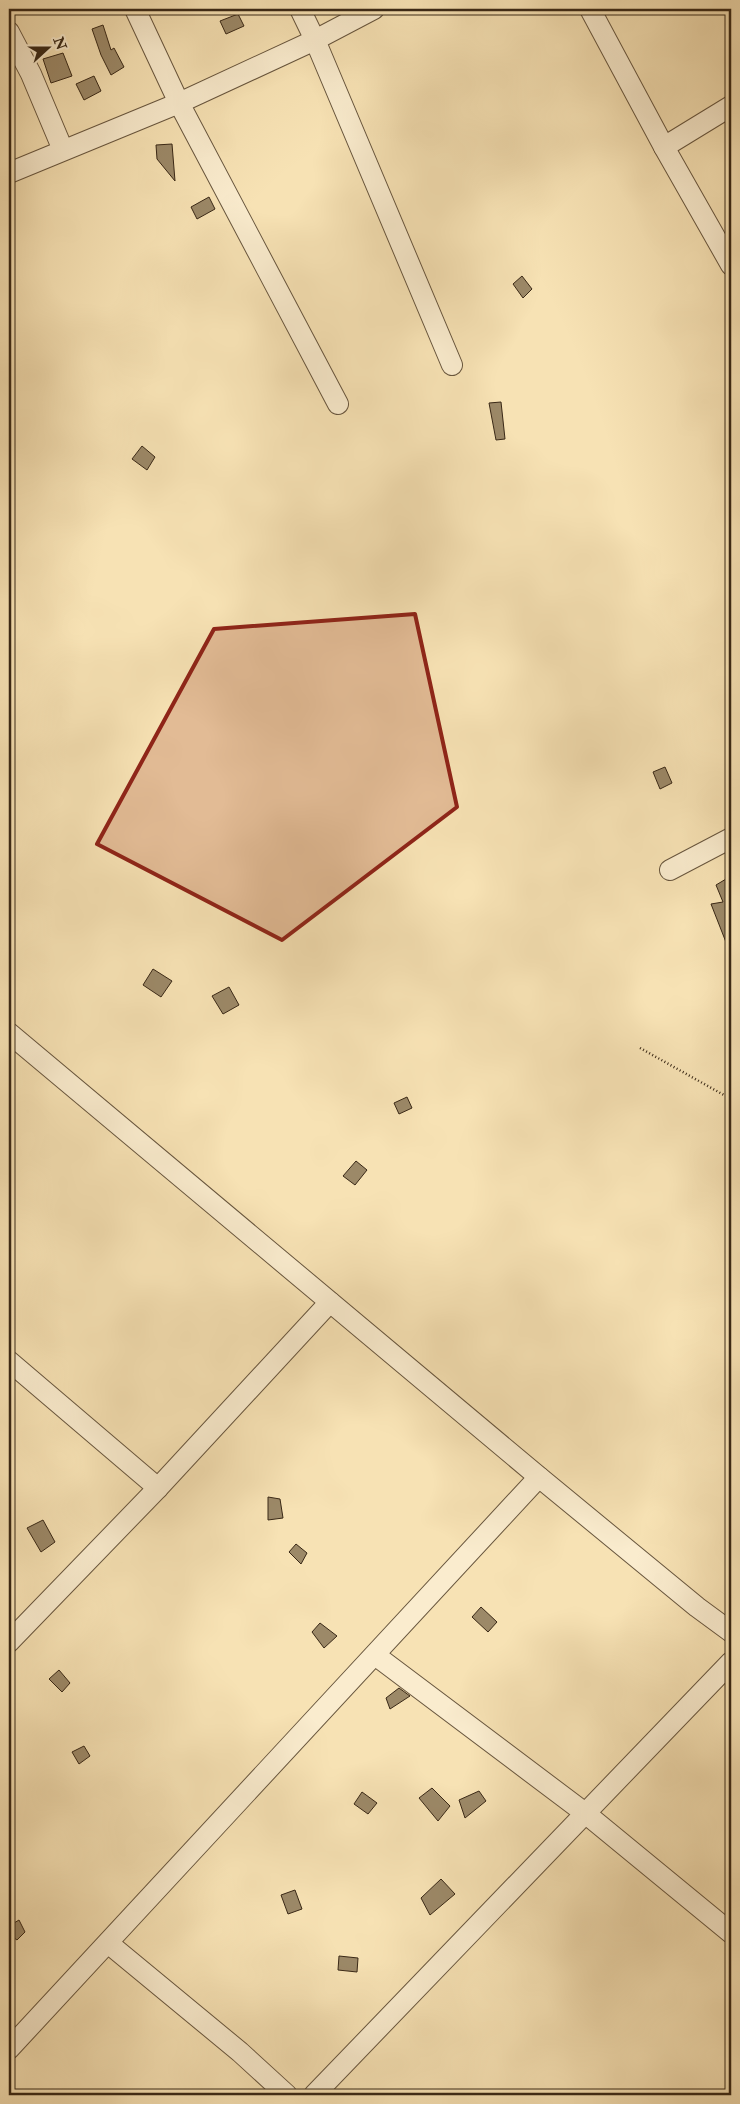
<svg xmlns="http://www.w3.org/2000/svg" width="740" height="2104" font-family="'IM FELL Double Pica',serif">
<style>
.building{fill:#9c8968;stroke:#392816}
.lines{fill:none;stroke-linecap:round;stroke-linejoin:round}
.minor-casing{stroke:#68563e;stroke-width:22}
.path{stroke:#392816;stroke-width:2.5;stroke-dasharray:1 2.5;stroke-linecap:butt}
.minor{stroke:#faecce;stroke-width:20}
.marked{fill:#8f2418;fill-opacity:0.2;stroke:#8f2418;stroke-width:4;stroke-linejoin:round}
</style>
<rect width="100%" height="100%" fill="#f7e2b4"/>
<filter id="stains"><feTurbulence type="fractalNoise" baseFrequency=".004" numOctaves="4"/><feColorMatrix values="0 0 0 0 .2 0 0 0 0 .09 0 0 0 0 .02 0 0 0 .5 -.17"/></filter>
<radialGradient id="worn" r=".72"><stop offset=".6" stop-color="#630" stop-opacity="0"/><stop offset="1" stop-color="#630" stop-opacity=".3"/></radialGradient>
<g class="building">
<polygon points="238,14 244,26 226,34 220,21"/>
<polygon points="103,25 111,50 114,48 124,67 111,75 101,55 92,29"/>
<polygon points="63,53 72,76 51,83 43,59"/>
<polygon points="94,76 101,91 84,100 76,84"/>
<polygon points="172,144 175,181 157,159 156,145"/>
<polygon points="209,197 215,209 197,219 191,207"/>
<polygon points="522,276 532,289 523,298 513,284"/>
<polygon points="501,402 505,439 496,440 489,403"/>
<polygon points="142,446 155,457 147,470 132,459"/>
<polygon points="665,767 672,783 660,789 653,772"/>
<polygon points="731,876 731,955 711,904 723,902 716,885"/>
<polygon points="153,969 172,981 161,997 143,985"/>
<polygon points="229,987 239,1005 223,1014 212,996"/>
<polygon points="407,1097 412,1108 399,1114 394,1103"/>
<polygon points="356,1161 367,1170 355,1185 343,1176"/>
<polygon points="268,1497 280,1499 283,1518 268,1520"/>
<polygon points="43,1520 55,1542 41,1552 27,1528"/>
<polygon points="296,1544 307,1553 301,1564 289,1552"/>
<polygon points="481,1607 497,1622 488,1632 472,1617"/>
<polygon points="320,1623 337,1636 324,1648 312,1632"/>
<polygon points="59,1670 70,1683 62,1692 49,1679"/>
<polygon points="399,1688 410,1696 390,1709 386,1698"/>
<polygon points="84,1746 90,1756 79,1764 72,1752"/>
<polygon points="432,1788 450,1806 438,1821 419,1798"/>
<polygon points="479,1791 486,1801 465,1818 459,1800"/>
<polygon points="362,1792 377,1803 368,1814 354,1804"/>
<polygon points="441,1879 455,1894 430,1915 421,1898"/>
<polygon points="295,1890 302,1909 288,1914 281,1895"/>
<polygon points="19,1920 25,1932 17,1940 10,1935 9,1926"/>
<polygon points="339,1956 358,1958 357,1972 338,1970"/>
</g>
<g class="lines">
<g class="minor-casing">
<g id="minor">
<polyline points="135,9 179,103 338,404"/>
<polyline points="300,9 315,40 452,365"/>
<polyline points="590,9 664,147 731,265"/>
<polyline points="9,32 31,74 63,150"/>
<polyline points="664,147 731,106"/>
<polyline points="9,173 179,103 315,40 374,9"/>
<polyline points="670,870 731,838"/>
<polyline points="9,1033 539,1477 697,1607 731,1632"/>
<polyline points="9,1361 158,1488"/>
<polyline points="9,1642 158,1488 330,1302"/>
<polyline points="375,1655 585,1813 731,1933"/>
<polyline points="108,1943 240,2052 287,2095"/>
<polyline points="9,2049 539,1477"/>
<polyline points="314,2095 731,1662"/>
</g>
</g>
<polyline class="path" points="640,1048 731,1099"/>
<use href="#minor" class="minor"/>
</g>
<path class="marked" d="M415,614L457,807L282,940L97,844L214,629Z"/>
<rect width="740" height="2104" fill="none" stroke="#f7e2b4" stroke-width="30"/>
<rect x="10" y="10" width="720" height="2084" fill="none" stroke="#392816" stroke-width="2.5"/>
<rect x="15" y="15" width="710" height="2074" fill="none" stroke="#392816"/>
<g transform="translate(48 48) rotate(69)" stroke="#faecce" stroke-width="4" paint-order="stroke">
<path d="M0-4L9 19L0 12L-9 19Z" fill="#392816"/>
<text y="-8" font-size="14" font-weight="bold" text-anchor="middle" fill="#392816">N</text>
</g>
<rect width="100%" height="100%" filter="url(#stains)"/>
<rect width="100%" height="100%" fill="url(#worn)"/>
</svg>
